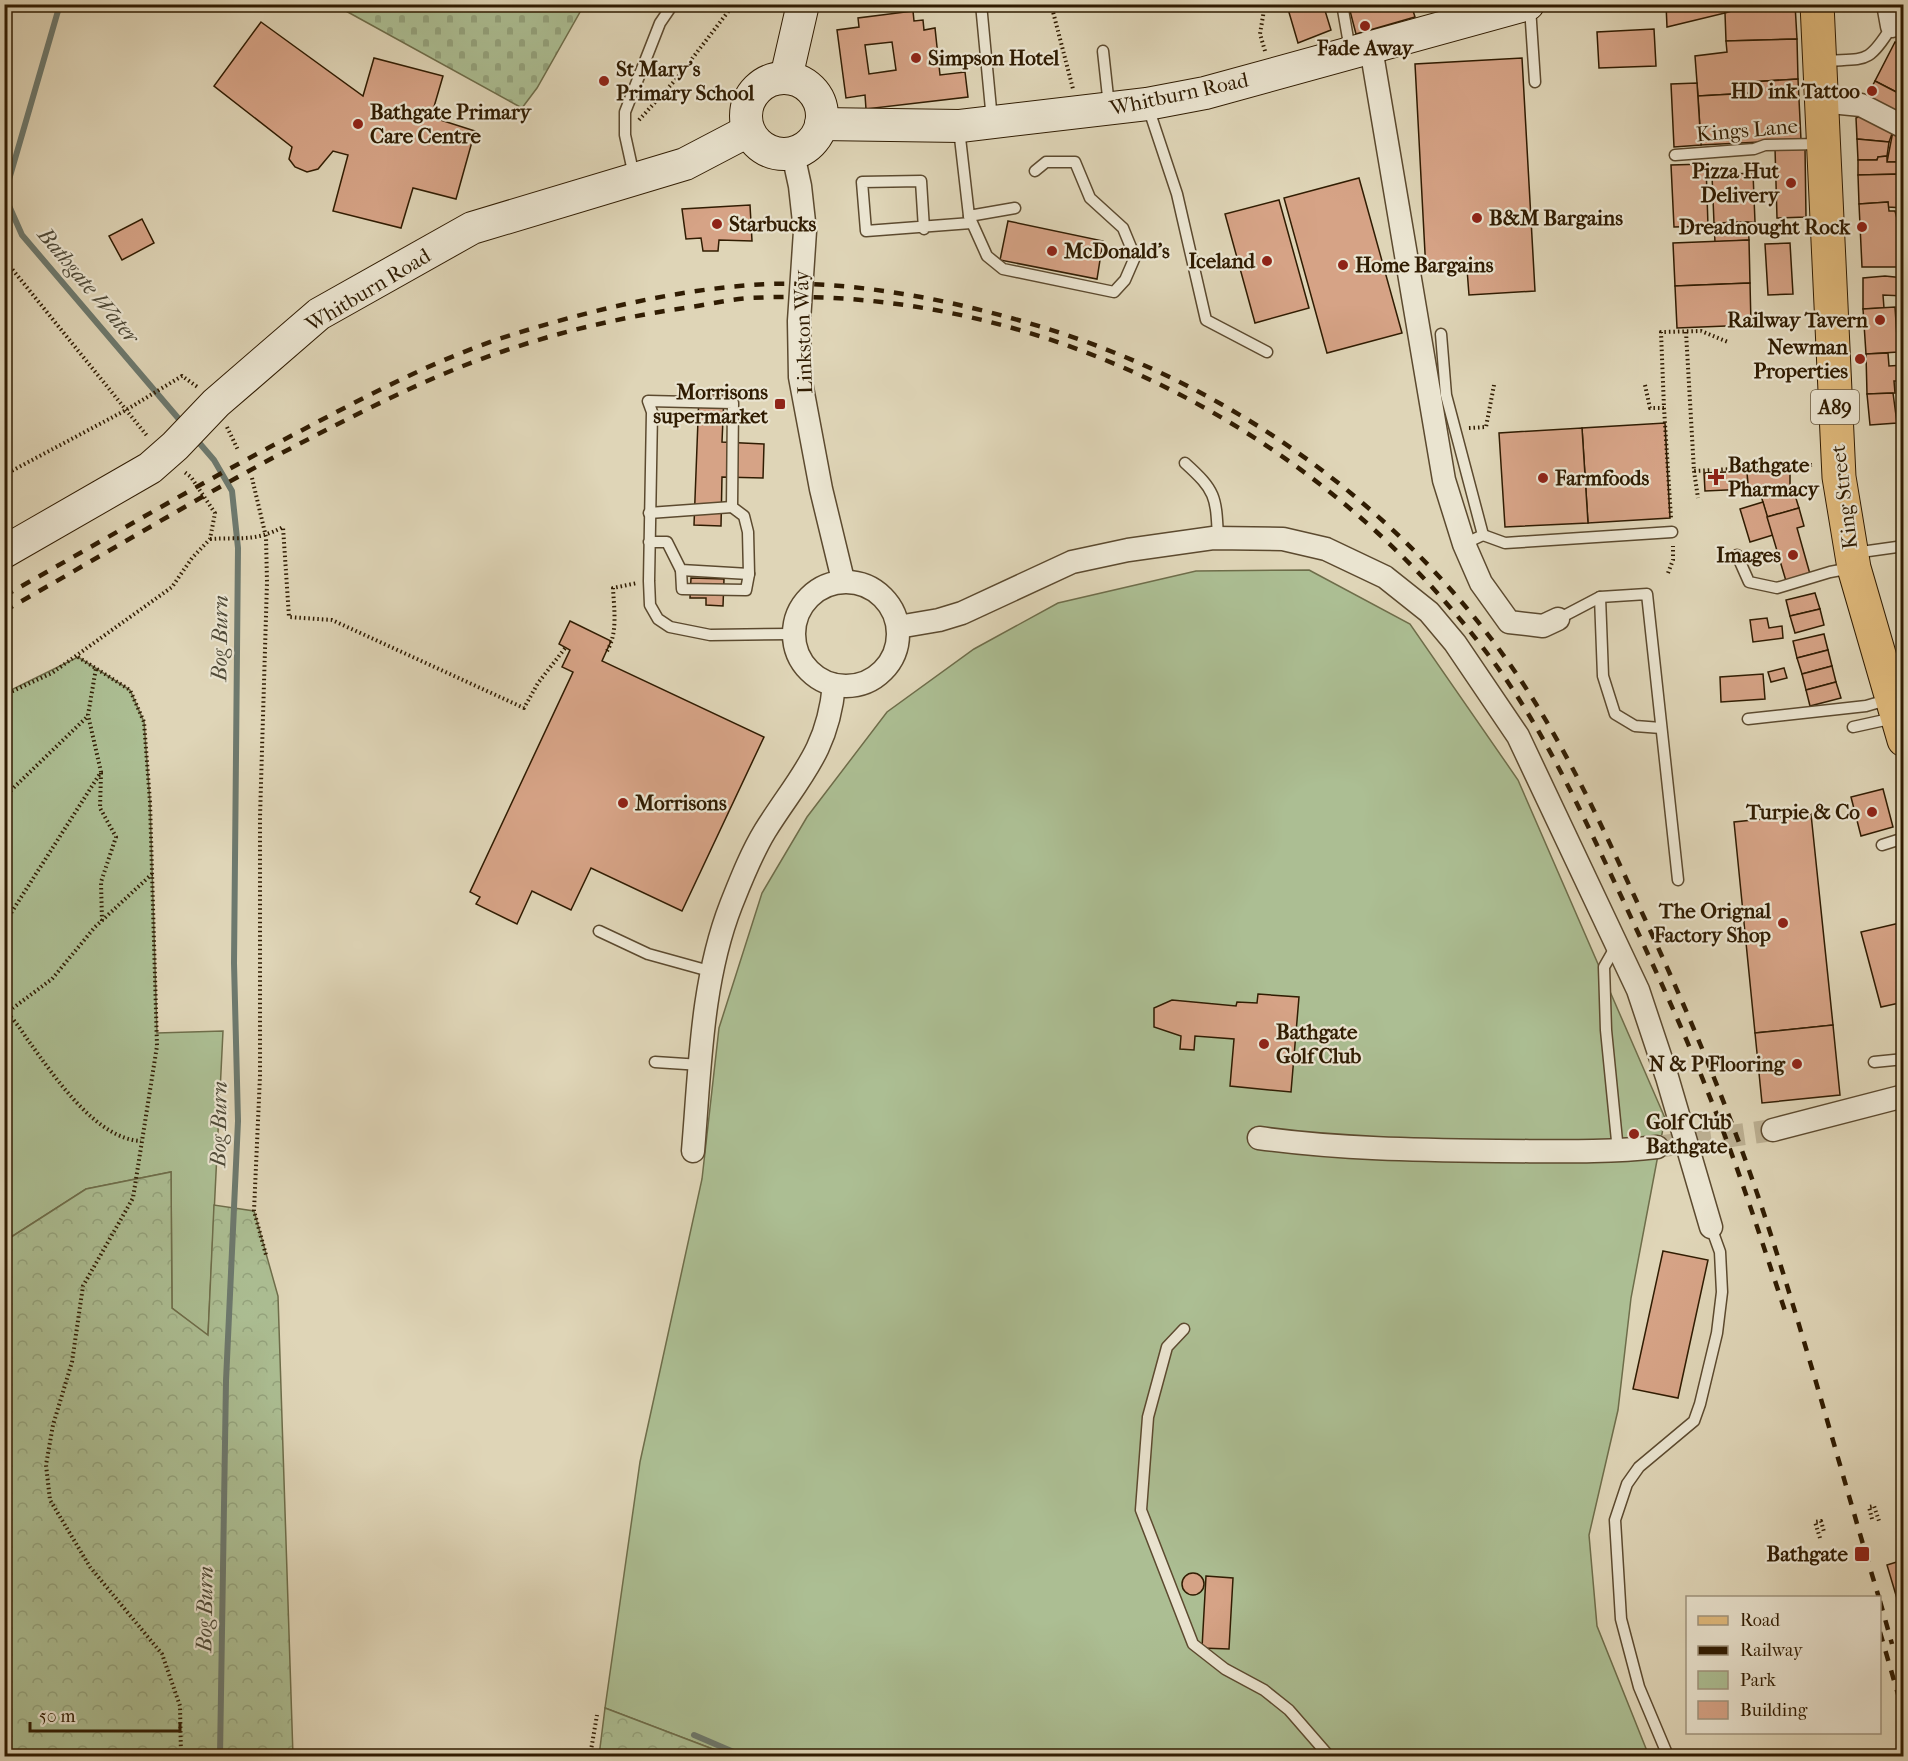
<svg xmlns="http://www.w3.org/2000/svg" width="1908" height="1761" font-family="'IM FELL French Canon',serif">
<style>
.green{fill:#acbe93;stroke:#6e6d4a;stroke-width:1.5}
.forest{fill:url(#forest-crowns);stroke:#6e6d4a;stroke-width:1.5}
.cemetery{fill:url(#cemetery-stones);stroke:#6e6d4a;stroke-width:1.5}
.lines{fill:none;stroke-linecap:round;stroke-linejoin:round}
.stream{stroke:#6d796e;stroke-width:6}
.building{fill:#d6a386;stroke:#301c02;stroke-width:1.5;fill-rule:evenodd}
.street-tunnel{stroke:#bcb093;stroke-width:22;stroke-dasharray:22 11;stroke-linecap:butt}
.lane-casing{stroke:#5c4a2f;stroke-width:13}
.street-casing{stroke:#5c4a2f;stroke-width:25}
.secondary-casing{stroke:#301c02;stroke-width:34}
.primary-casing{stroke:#301c02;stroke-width:35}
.path{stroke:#301c02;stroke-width:4;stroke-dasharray:1.5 3;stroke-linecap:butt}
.lane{stroke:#eae4d0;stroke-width:10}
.street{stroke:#eae4d0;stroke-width:22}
.secondary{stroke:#eae4d0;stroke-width:32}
.primary{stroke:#e0ba7c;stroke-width:33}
.rail{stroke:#301c02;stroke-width:4.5;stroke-dasharray:10 10;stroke-linecap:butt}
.poi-dot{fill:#8f2418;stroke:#eae4d0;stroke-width:2}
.labels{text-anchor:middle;stroke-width:4.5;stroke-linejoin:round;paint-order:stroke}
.shield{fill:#eae4d0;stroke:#685840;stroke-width:1.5}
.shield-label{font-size:20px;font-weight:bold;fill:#301c02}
.poi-label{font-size:21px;font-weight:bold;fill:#301c02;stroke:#eae4d0;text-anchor:start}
.street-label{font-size:21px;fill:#301c02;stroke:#eae4d0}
.water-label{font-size:22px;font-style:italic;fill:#4f4a38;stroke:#eae4d0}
</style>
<defs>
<pattern id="forest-crowns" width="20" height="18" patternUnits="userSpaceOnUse" patternTransform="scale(1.5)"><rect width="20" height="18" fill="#acbe93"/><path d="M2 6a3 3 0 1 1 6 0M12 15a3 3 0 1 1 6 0" fill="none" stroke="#94a37d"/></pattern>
<pattern id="cemetery-stones" width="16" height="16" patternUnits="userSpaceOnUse" patternTransform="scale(1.5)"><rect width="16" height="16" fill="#acbe93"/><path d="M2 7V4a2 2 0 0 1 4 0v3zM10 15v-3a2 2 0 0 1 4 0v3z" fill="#94a37d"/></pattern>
</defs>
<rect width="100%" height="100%" fill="#dfd5b7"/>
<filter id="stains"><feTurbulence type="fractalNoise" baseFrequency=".00333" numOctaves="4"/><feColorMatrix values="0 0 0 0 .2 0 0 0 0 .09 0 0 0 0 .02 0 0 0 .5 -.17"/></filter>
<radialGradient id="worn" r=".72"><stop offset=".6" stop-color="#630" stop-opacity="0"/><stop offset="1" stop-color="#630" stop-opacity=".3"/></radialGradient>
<g class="green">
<polygon points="1309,570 1410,624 1518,780 1665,1118 1631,1298 1618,1410 1589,1535 1597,1626 1649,1756 731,1756 605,1708 640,1462 702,1179 719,1028 762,893 807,817 887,712 974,649 1058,603 1196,571"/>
<polygon points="78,657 130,690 144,722 150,802 157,1033 223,1031 208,1336 172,1308 171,1172 86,1189 5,1241 5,693"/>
</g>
<g class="forest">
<polygon points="171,1172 172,1308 208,1335 214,1205 254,1211 278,1296 293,1756 5,1756 5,1241 86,1189"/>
<polygon points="605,1708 731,1756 599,1756"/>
</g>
<polygon class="cemetery" points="335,5 584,5 537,88 522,108"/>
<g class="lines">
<g class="stream">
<polyline points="60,4 8,183 6,199 22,235 184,425"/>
<polyline points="195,438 214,460 232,491 238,548 234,963 238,1121 226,1381 220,1756"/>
<polyline points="694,1735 743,1756"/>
</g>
</g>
<g class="building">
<polygon points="1303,4 1323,4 1331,30 1298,43 1288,9"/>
<polygon points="1359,4 1411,4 1415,17 1356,34 1349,7"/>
<polygon points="1666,4 1722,4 1725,13 1667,27"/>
<polygon points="1722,4 1754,4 1725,13"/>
<polygon points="1754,4 1795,4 1797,39 1726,41 1725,13"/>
<path d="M913,11L914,21L923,20L924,30L935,28L940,75L965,72L968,97L866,109L865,95L846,98L837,30L859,27L858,18ZM892,42L896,70L869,74L865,45Z"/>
<polygon points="261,22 363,96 374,58 443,76 431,117 475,131 456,199 413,188 401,228 333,211 348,155 333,151 318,169 307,172 295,167 289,159 292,147 214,86"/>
<polygon points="1654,29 1656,66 1599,68 1597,32"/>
<polygon points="1797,39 1798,79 1750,82 1751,93 1698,96 1695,56 1727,52 1726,41"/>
<polygon points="1895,42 1904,47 1904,96 1875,81"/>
<polygon points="1522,58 1535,291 1469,295 1467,269 1426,272 1415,64"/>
<polygon points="1798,79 1801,140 1701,145 1698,96 1751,93 1750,82"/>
<polygon points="1875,81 1904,96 1904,116 1866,98"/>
<polygon points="1697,83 1701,145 1674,147 1671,84"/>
<polygon points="1862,115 1893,131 1889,142 1857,139 1856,118"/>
<polygon points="1893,131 1904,136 1904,162 1887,162"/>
<polygon points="1857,139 1889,142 1887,156 1878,157 1877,160 1858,160"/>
<polygon points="1775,148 1805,148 1806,217 1777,218"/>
<polygon points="1887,156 1887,162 1904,162 1902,174 1858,175 1858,160 1877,160 1878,157"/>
<polygon points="1706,164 1708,226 1674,227 1671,165"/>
<polygon points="1753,173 1755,222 1714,223 1712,175"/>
<polygon points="1902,174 1900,185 1904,186 1904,208 1888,207 1888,202 1859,204 1858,175"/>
<polygon points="1359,178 1402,333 1327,353 1284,198"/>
<polygon points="1279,200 1309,308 1255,323 1225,214"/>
<polygon points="1888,202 1889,211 1895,211 1899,226 1904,227 1904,233 1899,234 1898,247 1904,247 1904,267 1862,267 1859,204"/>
<polygon points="750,205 752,241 719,240 718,251 703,251 701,238 686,239 682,209"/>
<polygon points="142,219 154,243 122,260 109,236"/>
<polygon points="1008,221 1103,241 1097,279 1000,260"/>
<polygon points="1748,222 1749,240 1715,242 1714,223"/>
<polygon points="1749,240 1750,283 1675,286 1673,243"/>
<polygon points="1790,243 1793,294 1768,295 1765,244"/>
<polygon points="1885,276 1904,278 1904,296 1883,295 1884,308 1863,309 1863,278"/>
<polygon points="1750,283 1751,325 1677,328 1675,286"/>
<polygon points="1895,307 1898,352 1866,354 1863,309"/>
<polygon points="1888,353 1889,366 1904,365 1904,381 1894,381 1895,393 1867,394 1866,354"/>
<polygon points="1893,393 1897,423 1870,425 1867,394"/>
<polygon points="699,394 724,395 722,442 764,444 763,478 722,477 721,526 694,525"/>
<polygon points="1665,423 1670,518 1588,523 1582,428"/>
<polygon points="1582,428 1588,523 1505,527 1499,433"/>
<polygon points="1790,469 1790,488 1748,489 1747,471"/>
<polygon points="1747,471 1748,489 1705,491 1704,473"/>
<polygon points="1759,488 1785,488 1787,494 1794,492 1799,508 1767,517"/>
<polygon points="1763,502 1773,535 1750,542 1740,509"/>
<polygon points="1799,508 1804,526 1797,528 1810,574 1786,581 1767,517"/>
<polygon points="691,578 724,579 723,606 706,605 706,598 690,598"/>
<polygon points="1815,593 1820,609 1790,616 1786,600"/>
<polygon points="1820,609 1824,625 1795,633 1790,616"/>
<polygon points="1767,618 1769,628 1782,626 1783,638 1753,642 1750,620"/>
<polygon points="570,621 611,641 602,661 764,737 682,911 591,868 571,910 532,891 517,924 476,904 480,897 470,892 573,672 562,667 570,650 559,644"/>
<polygon points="1824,634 1828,650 1797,658 1793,641"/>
<polygon points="1828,650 1832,666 1802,674 1797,658"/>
<polygon points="1832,666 1836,682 1806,690 1802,674"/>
<polygon points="1784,668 1787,678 1771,682 1768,672"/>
<polygon points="1763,674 1765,699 1721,702 1720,677"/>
<polygon points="1836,682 1841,698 1810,706 1806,690"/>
<polygon points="1883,789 1893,827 1861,836 1851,797"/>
<polygon points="1811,814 1833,1025 1755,1033 1734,822"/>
<polygon points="1904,922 1904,1002 1881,1007 1861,932"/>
<polygon points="1258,994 1299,997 1291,1092 1230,1086 1234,1039 1195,1036 1194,1050 1180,1049 1181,1036 1154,1027 1154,1008 1172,1000 1236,1006 1237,1002 1257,1003"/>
<polygon points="1833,1025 1840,1095 1762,1103 1755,1033"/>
<polygon points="1663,1251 1708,1260 1678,1398 1633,1389"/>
<polygon points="1903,1560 1904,1560 1904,1622 1887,1565"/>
<circle cx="1193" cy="1584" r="11"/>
<polygon points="1206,1576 1233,1578 1229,1649 1202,1648"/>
</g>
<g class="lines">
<polyline class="street-tunnel" points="1657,1147 1773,1130"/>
<g class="lane-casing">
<g id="lane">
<polyline points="981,4 992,120"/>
<polyline points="1342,4 1350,50"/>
<polyline points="1442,4 1447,25"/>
<polyline points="1530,7 1535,82"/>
<polyline points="1103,51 1109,106"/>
<path d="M1822,61C1866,58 1867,66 1892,26L1904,32"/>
<polyline points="1148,107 1177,194 1206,320 1267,352"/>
<polyline points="959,129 969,216 1015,208"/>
<polyline points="1675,155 1754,149 1765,145 1820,144"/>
<polyline points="634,176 625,135 625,112 660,23 673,4"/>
<polyline points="969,216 987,256 1003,269 1114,292 1125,280 1135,257 1123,228 1090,198 1075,162 1046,162 1035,171"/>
<polyline points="924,229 921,181 862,182 866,231 971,223"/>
<polyline points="1441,334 1446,395 1483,535 1464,544"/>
<path d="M1185,463C1216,491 1216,496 1218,538"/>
<polyline points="649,513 732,507"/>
<polyline points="1483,535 1505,543 1672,532"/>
<polyline points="649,542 667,542 681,570 749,574 748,532 744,516 732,507 733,403 648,401 652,412 649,581 650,605 658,619 670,627 710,635 793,634"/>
<polyline points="1854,553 1904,546"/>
<polyline points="1737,555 1749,582 1777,588 1830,572 1851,568"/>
<polyline points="681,570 682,589 746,590 749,574"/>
<polyline points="1600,597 1603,676 1615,714 1635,726 1661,728"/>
<polyline points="1558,619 1600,597 1647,594 1678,880"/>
<polyline points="1748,719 1866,706 1890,699"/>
<polyline points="1853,727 1894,718"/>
<polyline points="1882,845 1904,838"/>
<polyline points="599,931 648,954 713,972"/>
<polyline points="1616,946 1604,967 1606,1030 1618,1151"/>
<polyline points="655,1062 701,1065"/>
<polyline points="1874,1062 1904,1059"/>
<polyline points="1184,1329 1167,1347 1148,1417 1141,1510 1193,1644 1225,1669 1264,1690 1289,1710 1329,1756"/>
<polyline points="1668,1756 1639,1687 1621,1619 1615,1520 1627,1484 1639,1467 1694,1421 1700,1404 1717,1333 1722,1292 1720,1252 1711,1227"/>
</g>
</g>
<g class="street-casing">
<g id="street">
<polyline points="1888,4 1892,26"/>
<polyline points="1371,48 1444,480 1464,544 1481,583 1509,622 1543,626 1558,619"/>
<polyline points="1820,101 1861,105 1904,127"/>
<polyline points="793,154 800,186 805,231 799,321 800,377 821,489 843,580"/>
<circle cx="846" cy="634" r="52"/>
<polyline points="898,627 939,620 962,613 1072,562 1128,550 1213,538 1283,539 1326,549 1385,577 1429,612 1455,643 1518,736 1638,990 1667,1077 1711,1227"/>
<polyline points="1773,1130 1904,1096"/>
<path d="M1259,1138C1338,1149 1417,1150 1497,1151C1551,1151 1604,1153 1657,1147"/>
<path d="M693,1151C700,1070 701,982 731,905C741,880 751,854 765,831C798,778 828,752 834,685"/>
</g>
</g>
<g class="secondary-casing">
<g id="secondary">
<circle cx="784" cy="116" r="38"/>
<polyline points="786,78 803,4"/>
<polyline points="821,124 960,126 1147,104 1205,93 1528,4"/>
<polyline points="4,552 150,468 175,446 216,403 319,314 472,228 685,164 748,131"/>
</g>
</g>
<g class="primary-casing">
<polyline id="primary" points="1817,4 1839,477 1854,568 1904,740"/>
</g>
<g class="path">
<polyline points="1051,4 1073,89"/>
<polyline points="4,26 11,4"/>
<polyline points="1265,51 1260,34 1265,4"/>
<polyline points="639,120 678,77 734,4"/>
<polyline points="4,259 148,437"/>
<polyline points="1686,332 1694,471 1812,465"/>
<polyline points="1645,385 1650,408 1664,408 1661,332 1701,331 1728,342"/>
<polyline points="1664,408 1671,518"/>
<polyline points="227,427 238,450"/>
<polyline points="1469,428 1486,427 1494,385"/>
<polyline points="1694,471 1698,498"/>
<polyline points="4,475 126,410 182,376 199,388"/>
<polyline points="252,478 266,537 267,582 260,817 260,1076 254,1211 266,1255"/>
<path d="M210,539C240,537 255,542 283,527L289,617L332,620L524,708L538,683L566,647"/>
<polyline points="1668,573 1673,560 1673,546"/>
<path d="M607,651C618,633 614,609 613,588L637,583"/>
<polyline points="78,657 130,690 144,722 150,802 157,1046 133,1198 83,1286 72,1362 53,1425 46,1465 50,1500 90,1567 162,1654 180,1706 181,1756"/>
<polyline points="4,695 52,673 172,587 192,558 210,539 215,513 191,477 183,471"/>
<polyline points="101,773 100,808 116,837 101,882 102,921"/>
<polyline points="4,797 88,716"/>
<polyline points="4,924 101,772 88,715 96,668"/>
<path d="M4,1011C15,1019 22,1032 30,1043C55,1077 96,1139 141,1141"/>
<polyline points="4,1019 13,1008 52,979 95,927 152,874"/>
<polyline points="1872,1519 1869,1507 1874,1506 1879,1521"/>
<polyline points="1820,1538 1815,1522 1821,1521 1824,1532"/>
<polyline points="1898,1544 1904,1542"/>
<polyline points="590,1756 597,1715"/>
</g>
<use href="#lane" class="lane"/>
<use href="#street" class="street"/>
<use href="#secondary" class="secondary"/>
<use href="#primary" class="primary"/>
<g class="rail">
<path d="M4,596C99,543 193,487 289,437C361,399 433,360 511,335C588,311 670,291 751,285C846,278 955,300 1045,328C1236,387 1406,511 1518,676C1569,752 1606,835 1644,917C1690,1016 1732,1116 1766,1220C1807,1344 1841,1472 1879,1598"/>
<path d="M4,611C102,556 198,497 297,445C365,410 432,375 504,351C565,330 628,316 691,307C711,304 731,299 751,298C1044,282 1336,438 1503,675C1551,744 1586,822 1622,898C1652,963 1683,1028 1709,1095C1738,1166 1761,1239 1785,1311"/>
<polyline points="1880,1601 1892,1644"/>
<polyline points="1880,1632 1904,1715"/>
</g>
</g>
<g class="poi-dot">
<circle cx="1365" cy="26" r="6"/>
<circle cx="916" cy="58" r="6"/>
<circle cx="604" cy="81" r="6"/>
<circle cx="1872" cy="91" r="6"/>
<circle cx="358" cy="124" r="6"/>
<circle cx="1791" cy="183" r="6"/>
<circle cx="1477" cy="218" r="6"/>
<circle cx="717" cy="224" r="6"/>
<circle cx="1862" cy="227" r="6"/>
<circle cx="1052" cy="251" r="6"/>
<circle cx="1267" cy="261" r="6"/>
<circle cx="1343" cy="265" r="6"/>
<circle cx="1880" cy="320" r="6"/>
<circle cx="1860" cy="359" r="6"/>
<rect x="774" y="398" width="12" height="12" rx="3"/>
<path d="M1713 468h6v6h6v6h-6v6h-6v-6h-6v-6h6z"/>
<circle cx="1543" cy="478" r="6"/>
<circle cx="1793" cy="555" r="6"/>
<circle cx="623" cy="803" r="6"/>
<circle cx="1872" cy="812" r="6"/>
<circle cx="1783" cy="923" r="6"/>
<circle cx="1264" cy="1044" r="6"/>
<circle cx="1797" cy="1064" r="6"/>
<circle cx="1634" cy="1134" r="6"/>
<rect x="1854" y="1546" width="16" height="16" rx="3"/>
</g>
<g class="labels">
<rect class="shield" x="1811" y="390" width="48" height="34" rx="4.5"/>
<g class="shield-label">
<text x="1835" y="414">A89</text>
</g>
<g class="poi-label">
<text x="1365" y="55" text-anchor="middle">Fade Away</text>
<text x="928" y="65">Simpson Hotel</text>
<text x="616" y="76">St Mary's<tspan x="616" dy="24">Primary School</tspan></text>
<text x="1860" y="98" text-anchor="end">HD ink Tattoo</text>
<text x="370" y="119">Bathgate Primary<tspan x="370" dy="24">Care Centre</tspan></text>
<text x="1779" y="178" text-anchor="end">Pizza Hut<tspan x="1779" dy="24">Delivery</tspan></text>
<text x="1489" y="225">B&amp;M Bargains</text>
<text x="729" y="231">Starbucks</text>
<text x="1850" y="234" text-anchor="end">Dreadnought Rock</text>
<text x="1064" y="258">McDonald's</text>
<text x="1255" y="268" text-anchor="end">Iceland</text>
<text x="1355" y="272">Home Bargains</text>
<text x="1868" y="327" text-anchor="end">Railway Tavern</text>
<text x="1848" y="354" text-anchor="end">Newman<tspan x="1848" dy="24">Properties</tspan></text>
<text x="768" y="399" text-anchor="end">Morrisons<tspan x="768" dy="24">supermarket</tspan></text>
<text x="1728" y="472">Bathgate<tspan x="1728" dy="24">Pharmacy</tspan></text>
<text x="1555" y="485">Farmfoods</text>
<text x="1781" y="562" text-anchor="end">Images</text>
<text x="635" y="810">Morrisons</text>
<text x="1860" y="819" text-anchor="end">Turpie &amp; Co</text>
<text x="1771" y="918" text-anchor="end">The Orignal<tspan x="1771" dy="24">Factory Shop</tspan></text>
<text x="1276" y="1039">Bathgate<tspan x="1276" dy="24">Golf Club</tspan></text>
<text x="1785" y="1071" text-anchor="end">N &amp; P Flooring</text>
<text x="1646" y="1129">Golf Club<tspan x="1646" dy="24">Bathgate</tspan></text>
<text x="1848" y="1561" text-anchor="end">Bathgate</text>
</g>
<g class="street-label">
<text transform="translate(1179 94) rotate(-12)" y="7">Whitburn Road</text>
<text transform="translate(1747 130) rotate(-5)" y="7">Kings Lane</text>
<text transform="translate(368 290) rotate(-31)" y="7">Whitburn Road</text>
<text transform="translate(803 332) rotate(-92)" y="7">Linkston Way</text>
<text transform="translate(1844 497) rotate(-97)" y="7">King Street</text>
</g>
<g class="water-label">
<text transform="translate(89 285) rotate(50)" y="8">Bathgate Water</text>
<text transform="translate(219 638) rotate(-89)" y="8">Bog Burn</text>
<text transform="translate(218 1124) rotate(-89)" y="8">Bog Burn</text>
<text transform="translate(204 1609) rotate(-89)" y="8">Bog Burn</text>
</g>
</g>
<rect width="1908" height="1761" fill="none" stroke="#dfd5b7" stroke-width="24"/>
<rect x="6" y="6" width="1896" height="1749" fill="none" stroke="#301c02" stroke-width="3"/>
<rect x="12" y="12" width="1884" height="1737" fill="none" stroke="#301c02" stroke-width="1.5"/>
<rect x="1686" y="1596" width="195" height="138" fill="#eae4d0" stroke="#a0947e" stroke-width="1.5"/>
<rect x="1698" y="1616" width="30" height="9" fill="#e0ba7c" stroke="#a0947e" stroke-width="1.5"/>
<text x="1740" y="1626" font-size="18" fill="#301c02">Road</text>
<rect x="1698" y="1646" width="30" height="9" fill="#301c02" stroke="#a0947e" stroke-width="1.5"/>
<text x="1740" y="1656" font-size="18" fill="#301c02">Railway</text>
<rect x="1698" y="1671" width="30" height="18" fill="#acbe93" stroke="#a0947e" stroke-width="1.5"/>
<text x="1740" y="1686" font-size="18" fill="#301c02">Park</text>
<rect x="1698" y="1701" width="30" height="18" fill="#d6a386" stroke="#a0947e" stroke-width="1.5"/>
<text x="1740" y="1716" font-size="18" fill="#301c02">Building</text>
<path d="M30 1722v9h150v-9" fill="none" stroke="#301c02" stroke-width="3"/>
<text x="39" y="1722" font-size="18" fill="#301c02" stroke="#eae4d0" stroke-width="4.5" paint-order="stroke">50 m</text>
<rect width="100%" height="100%" filter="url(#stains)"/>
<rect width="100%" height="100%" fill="url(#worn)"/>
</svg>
